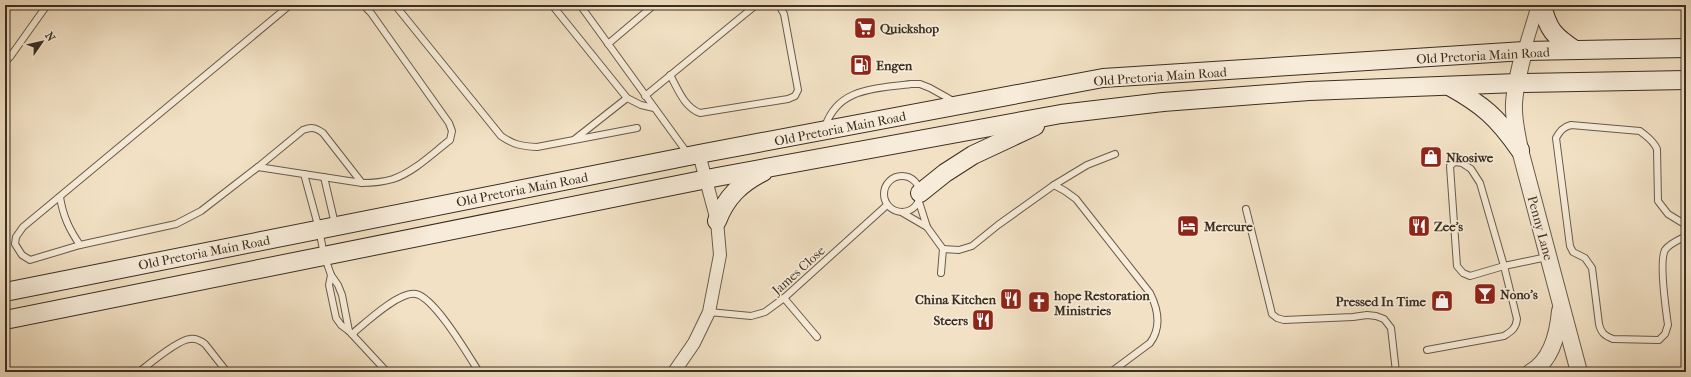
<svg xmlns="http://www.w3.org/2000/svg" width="1691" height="377" font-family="'IM FELL French Canon',serif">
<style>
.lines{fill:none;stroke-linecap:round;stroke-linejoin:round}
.service-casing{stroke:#695b4a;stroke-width:8}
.minor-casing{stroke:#695b4a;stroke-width:14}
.tertiary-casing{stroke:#695b4a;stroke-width:18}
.secondary-casing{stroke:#3b2e21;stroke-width:20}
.service{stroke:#f7ecd9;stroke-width:6}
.minor{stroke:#f7ecd9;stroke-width:12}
.tertiary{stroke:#f7ecd9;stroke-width:16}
.secondary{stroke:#f7ecd9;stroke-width:18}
.labels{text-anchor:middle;stroke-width:3.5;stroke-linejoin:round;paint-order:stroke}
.poi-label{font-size:13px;font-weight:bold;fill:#3b2e21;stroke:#f7ecd9;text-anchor:start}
.street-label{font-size:13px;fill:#3b2e21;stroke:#f7ecd9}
</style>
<rect width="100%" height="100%" fill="#f2e1c4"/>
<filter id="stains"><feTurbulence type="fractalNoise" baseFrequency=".005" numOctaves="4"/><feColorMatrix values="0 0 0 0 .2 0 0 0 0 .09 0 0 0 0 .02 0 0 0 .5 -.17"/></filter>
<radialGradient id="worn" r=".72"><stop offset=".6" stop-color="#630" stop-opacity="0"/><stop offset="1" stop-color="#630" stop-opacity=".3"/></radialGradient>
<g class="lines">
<g class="service-casing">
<g id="service">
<path d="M290,5L23,227L16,237L15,244L22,255L30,260L80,245L176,224L201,211L258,167L362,183C373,183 383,182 393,179C414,172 433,153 450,140L452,131L449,123L371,13L363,5"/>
<path d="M395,5L501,136C514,145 521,146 537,147L637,128"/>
<polyline points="552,5 627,98 641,105 654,108"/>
<polyline points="580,5 688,154"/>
<polyline points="608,44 654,5"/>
<polyline points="5,62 10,57 47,5"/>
<path d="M670,75C678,89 684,107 700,113L788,99L795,96L798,90L784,14L779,5"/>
<polyline points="645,96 756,5"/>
<path d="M825,127C838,87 876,89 911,84H920L930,88L955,102"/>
<polyline points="575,139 627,98"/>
<path d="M258,167L303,130C311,127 315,127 323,133L362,183"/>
<polyline points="304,174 319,229 324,255 331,275 338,285 342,295 349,331"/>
<circle cx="902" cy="194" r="18"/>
<polyline points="324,177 335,224"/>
<polyline points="1054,185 1087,165 1115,154"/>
<path d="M60,197C63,216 69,229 80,245"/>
<polyline points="919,202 927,227 943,249 941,273"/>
<polyline points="1246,209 1272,314 1277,318 1284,320 1353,317 1367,315 1376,316 1384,319 1391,328 1396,372"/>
<polyline points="903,213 927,227"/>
<path d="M1686,225L1668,214L1658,201L1657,149C1653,140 1647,137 1640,131L1571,125C1563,127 1560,131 1556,138L1570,246L1573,252L1585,258L1592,268L1599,324C1601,333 1605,336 1613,339L1659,340L1665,334L1668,325C1666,311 1659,261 1665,250C1670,243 1679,240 1686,236"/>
<path d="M943,249L959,250L972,246L998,225L1054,185L1065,191L1076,199L1150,293C1158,309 1162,327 1150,343L1111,372"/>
<polyline points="331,275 329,285 336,318 341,325 349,331 387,372"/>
<polyline points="784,298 817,337"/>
<polyline points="709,312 751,316 765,312 784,298 887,205"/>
<path d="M352,334C364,324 400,290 416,294C435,298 468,355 479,372"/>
<path d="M1427,350L1504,336C1512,331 1516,328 1517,319L1504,266L1480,183L1471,169L1462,163L1455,162L1450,166L1457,266L1463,273L1470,276L1504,266L1547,257"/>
<path d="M139,372C149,364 179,339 190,339C196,338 201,341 205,344L227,372"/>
</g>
</g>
<g class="minor-casing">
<g id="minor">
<polyline points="1524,51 1538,5"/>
<polyline points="674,372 694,343 709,312 720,255 717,221 699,154"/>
</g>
</g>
<g class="tertiary-casing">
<g id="tertiary">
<path d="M1524,51C1520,68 1515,86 1514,103C1513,119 1517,134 1520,150L1579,372"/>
<path d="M1531,372C1552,360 1558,333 1560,311"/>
</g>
</g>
<g class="secondary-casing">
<g id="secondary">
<path d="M1542,5C1548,30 1554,36 1575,50"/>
<path d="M1449,86C1483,105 1497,117 1520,150"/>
<polyline points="920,193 945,173 973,155 1035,126"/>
<path d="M717,221C726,197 741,183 763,172"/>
<polyline points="5,292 699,154 1103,78 1524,51 1686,48"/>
<polyline points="5,320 717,177 1061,114 1163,102 1309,91 1517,83 1686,80"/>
</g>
</g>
<use href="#service" class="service"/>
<use href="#minor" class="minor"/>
<use href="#tertiary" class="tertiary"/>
<use href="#secondary" class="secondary"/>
</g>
<defs>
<g id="supermarket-square" transform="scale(1.15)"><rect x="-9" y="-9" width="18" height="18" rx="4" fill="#8f2418" stroke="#f7ecd9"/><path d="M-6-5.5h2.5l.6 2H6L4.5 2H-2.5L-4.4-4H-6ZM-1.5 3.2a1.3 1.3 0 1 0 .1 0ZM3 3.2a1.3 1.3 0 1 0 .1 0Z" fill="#fff"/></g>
<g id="fuel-square" transform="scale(1.15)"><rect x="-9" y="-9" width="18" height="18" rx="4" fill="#8f2418" stroke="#f7ecd9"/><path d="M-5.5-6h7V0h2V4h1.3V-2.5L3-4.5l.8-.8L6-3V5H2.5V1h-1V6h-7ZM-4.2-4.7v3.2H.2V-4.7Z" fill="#fff"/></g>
<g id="shop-square" transform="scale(1.15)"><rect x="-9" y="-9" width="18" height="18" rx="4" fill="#8f2418" stroke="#f7ecd9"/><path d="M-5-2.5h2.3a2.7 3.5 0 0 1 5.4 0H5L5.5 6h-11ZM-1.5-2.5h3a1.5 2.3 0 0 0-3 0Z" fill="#fff"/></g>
<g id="hotel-square" transform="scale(1.15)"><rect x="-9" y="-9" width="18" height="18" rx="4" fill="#8f2418" stroke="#f7ecd9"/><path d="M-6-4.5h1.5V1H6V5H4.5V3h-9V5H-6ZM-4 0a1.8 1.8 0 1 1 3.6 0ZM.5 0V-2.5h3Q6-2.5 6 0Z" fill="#fff"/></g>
<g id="restaurant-square" transform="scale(1.15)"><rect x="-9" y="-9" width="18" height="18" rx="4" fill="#8f2418" stroke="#f7ecd9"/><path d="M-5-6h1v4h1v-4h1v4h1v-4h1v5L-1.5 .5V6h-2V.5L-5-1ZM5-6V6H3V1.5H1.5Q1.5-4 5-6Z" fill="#fff"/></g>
<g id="bar-square" transform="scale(1.15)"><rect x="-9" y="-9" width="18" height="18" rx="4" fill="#8f2418" stroke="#f7ecd9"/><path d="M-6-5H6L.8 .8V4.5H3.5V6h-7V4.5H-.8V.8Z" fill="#fff"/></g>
<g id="church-square" transform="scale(1.15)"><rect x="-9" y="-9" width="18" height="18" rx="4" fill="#8f2418" stroke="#f7ecd9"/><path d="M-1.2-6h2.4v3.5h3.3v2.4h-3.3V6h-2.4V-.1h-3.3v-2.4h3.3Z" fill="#fff"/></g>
</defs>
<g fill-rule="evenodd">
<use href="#supermarket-square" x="865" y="28"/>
<use href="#fuel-square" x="861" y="65"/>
<use href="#shop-square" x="1431" y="157"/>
<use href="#hotel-square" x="1188" y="226"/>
<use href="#restaurant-square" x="1419" y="226"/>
<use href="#bar-square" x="1485" y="294"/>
<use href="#restaurant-square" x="1011" y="299"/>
<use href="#shop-square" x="1442" y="301"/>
<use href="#church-square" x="1039" y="302"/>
<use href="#restaurant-square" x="983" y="320"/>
</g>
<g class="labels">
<g class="poi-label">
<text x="880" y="33">Quickshop</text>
<text x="876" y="70">Engen</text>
<text x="1446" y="162">Nkosiwe</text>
<text x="1204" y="231">Mercure</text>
<text x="1434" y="231">Zee's</text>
<text x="1500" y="299">Nono's</text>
<text x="1054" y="300">hope Restoration<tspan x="1054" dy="15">Ministries</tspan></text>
<text x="996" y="304" text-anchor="end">China Kitchen</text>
<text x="1426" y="306" text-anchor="end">Pressed In Time</text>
<text x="968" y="325" text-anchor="end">Steers</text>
</g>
<g class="street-label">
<text transform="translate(1483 55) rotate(-3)" y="5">Old Pretoria Main Road</text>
<text transform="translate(1160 76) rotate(-4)" y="5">Old Pretoria Main Road</text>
<text transform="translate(840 128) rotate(-11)" y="5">Old Pretoria Main Road</text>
<text transform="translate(522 189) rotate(-11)" y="5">Old Pretoria Main Road</text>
<text transform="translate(1541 228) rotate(75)" y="5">Penny Lane</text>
<text transform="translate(204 252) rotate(-11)" y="5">Old Pretoria Main Road</text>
<text transform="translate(798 270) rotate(-42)" y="5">James Close</text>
</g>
</g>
<rect width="1691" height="377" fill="none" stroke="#f2e1c4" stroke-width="20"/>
<rect x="6" y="6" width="1679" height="365" fill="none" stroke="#3b2e21" stroke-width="2"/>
<rect x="10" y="10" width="1671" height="357" fill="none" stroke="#3b2e21"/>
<g transform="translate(42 42) rotate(56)" stroke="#f7ecd9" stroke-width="3" paint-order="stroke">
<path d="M0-3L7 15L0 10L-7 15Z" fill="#3b2e21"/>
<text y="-6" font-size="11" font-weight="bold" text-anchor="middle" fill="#3b2e21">N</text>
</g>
<rect width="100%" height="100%" filter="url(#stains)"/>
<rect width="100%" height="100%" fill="url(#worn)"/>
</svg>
